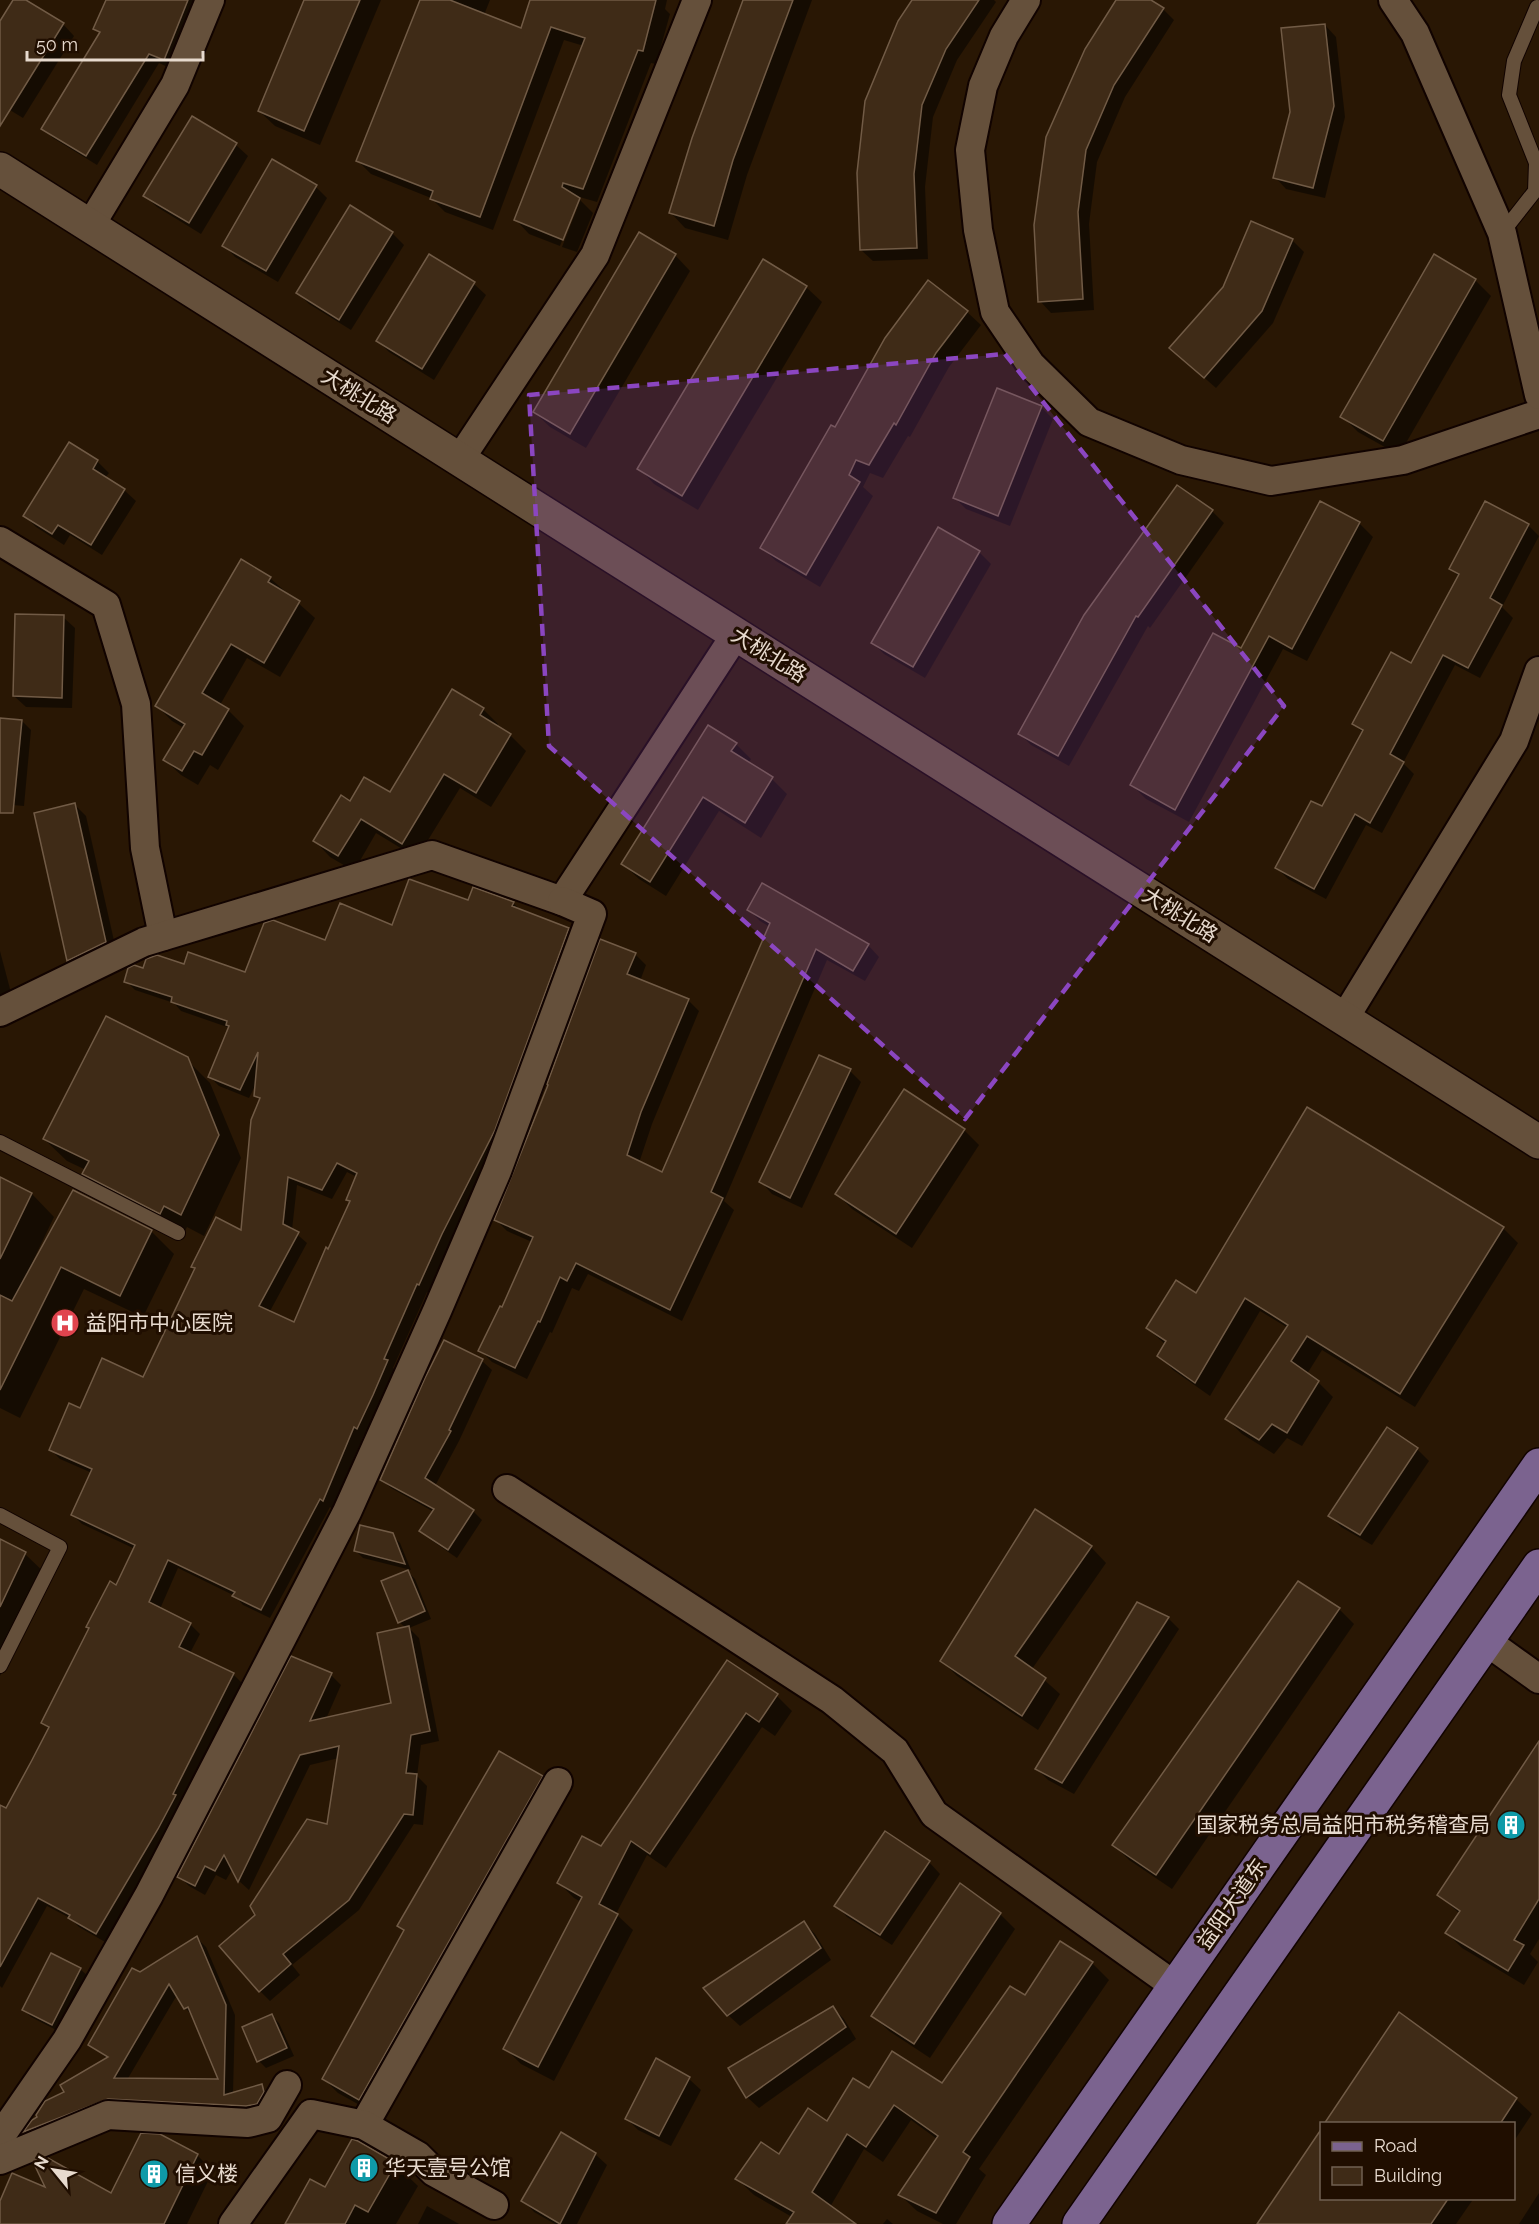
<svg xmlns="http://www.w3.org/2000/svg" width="1539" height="2224" font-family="Raleway,'Noto Sans SC',sans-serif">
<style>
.shadow{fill:#0007;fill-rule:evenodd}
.building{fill:#3f2b17;stroke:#715b46;stroke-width:1.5;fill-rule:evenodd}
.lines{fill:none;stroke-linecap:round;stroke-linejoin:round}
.service-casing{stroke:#110300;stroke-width:16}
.minor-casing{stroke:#110300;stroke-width:32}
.tertiary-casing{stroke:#110300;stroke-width:36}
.primary-casing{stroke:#110300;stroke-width:36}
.service{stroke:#65503b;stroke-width:14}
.minor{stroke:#65503b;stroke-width:28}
.tertiary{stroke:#65503b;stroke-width:33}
.primary{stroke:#7b638f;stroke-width:33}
.marked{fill:#8b46c1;fill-opacity:0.2;stroke:#8b46c1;stroke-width:4.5;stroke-dasharray:12 8;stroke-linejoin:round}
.labels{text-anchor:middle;stroke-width:6;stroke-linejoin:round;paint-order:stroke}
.street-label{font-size:21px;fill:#e7dace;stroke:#200e00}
.poi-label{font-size:21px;fill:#e7dace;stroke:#200e00;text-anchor:start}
</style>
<rect width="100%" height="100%" fill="#291704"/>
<g class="shadow">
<polygon points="15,0 23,0 63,24 74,36 23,118 0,104 0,24"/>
<polygon points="108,0 204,0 174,70 159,63 97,165 53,138 43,128 114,56"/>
<polygon points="306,0 381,0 320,145 275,126 259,111"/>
<polygon points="422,0 490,0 484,15 522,31 532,0 667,0 665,9 670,14 656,64 651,63 597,202 576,196 593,213 577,252 562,247 580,201 577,201 560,246 529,234 516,220 584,46 564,40 493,230 445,212 431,198 371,174 358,161"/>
<polygon points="745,0 812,0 747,175 728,240 685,228 671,213"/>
<polygon points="914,0 994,0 996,2 957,60 933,117 925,187 928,259 873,261 861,250"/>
<polygon points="1118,0 1149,0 1163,9 1174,20 1125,97 1097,162 1089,224 1094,310 1051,313 1040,301"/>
<polygon points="1325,25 1336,37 1345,117 1325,198 1286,189 1275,177"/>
<polygon points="192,118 236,145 248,156 201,234 157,207 145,196"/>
<polygon points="316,187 327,198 278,282 235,257 224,245"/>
<polygon points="392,233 404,245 351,330 309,304 298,293"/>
<polygon points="1292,240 1304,252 1273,323 1216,388 1183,359"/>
<polygon points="675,255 690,271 586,448 550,427 534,412"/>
<polygon points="429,256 474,284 486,295 434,380 389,352 378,341"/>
<polygon points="1434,256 1475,280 1491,296 1399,455 1358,432 1342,416"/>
<polygon points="806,287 822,302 698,510 654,484 639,468"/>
<polygon points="967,312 981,325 949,367 910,437 908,436 883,478 870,473 863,487 873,496 820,587 776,561 762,548 836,429"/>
<polygon points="1041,407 1053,419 1010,526 966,509 955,498"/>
<polygon points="69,444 97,461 109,473 105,478 124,490 136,501 102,555 70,535 64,545 36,527 25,516"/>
<polygon points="1177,487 1212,511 1224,523 1150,628 1148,626 1069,766 1031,745 1019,733"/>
<polygon points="1486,503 1528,525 1539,536 1502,607 1513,618 1480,678 1455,665 1403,763 1414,774 1382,833 1366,825 1326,899 1288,879 1277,868 1322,808 1363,733 1354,724 1412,665 1459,577 1451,568"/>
<polygon points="1359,523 1373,537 1307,661 1283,649 1189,822 1146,799 1132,785 1242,650"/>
<polygon points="939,529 979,552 991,564 925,678 884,654 873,643"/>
<polygon points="270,578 315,618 280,677 247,658 220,705 228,710 244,726 218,770 210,765 198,785 181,775 165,760 184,728 172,721 157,706"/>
<polygon points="63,617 75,628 72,708 26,707 14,696"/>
<polygon points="483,709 498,724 497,727 510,735 526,751 491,807 460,788 417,858 376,833 354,871 330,857 315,841 350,803 391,794"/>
<polygon points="0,719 22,721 31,730 24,806 0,804"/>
<polygon points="736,744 751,759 748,764 772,779 787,794 761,838 719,811 666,896 639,879 623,864"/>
<polygon points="75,805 86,816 117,954 79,972 68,961"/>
<path d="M468,902L513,903L522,911L568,929L578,938L503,1139L451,1243L428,1293L427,1292L393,1368L396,1371L366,1437L364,1435L332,1509L330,1507L270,1618L243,1605L235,1596L178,1568L160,1609L191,1625L200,1634L190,1653L233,1674L242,1683L182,1803L167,1839L105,1942L79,1927L70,1918L47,1906L2,1988L0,1986V1807L7,1810L49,1729L43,1723L117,1587L135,1549L82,1524L73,1515L92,1473L60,1459L51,1450L80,1410L144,1379L196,1269L193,1266L242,1232L261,1101L255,1095L256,1084L249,1098L219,1086L210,1077L230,1028L181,1011L174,1003L135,990L126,981L144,970L185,966L246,974L326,942L392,927ZM347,1172L357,1177L347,1199L351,1203L295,1324L269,1313L307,1243L292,1230L297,1185L332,1199Z"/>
<polygon points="749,910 868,945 879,957 865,981 827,960 724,1201 734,1210 682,1321 588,1274 579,1291 572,1288 552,1333 550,1332 527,1379 492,1362 480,1350 503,1309 532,1242 507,1231 496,1220 635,954 646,965 640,981 688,1000 699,1011 652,1124 639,1163 663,1174 770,927 760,921"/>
<polygon points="0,951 14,1004 0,1013"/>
<polygon points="187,1060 210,1083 241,1158 204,1236 187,1227 183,1235 107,1196 84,1174 86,1170 67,1161 44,1139"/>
<polygon points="850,1071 861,1082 802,1208 772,1194 761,1182"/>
<polygon points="1308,1109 1503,1228 1518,1243 1415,1407 1322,1350 1307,1374 1318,1382 1333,1397 1302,1446 1287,1438 1274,1454 1242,1434 1227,1419 1288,1328 1260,1311 1210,1396 1173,1370 1159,1355 1166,1345 1147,1328 1196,1295"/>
<polygon points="964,1130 979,1145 912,1248 852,1209 837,1194"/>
<polygon points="0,1178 32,1194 54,1217 32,1263 34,1264 151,1231 174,1254 143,1317 84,1289 20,1418 0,1408"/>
<polygon points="445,1342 482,1361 492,1370 459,1441 435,1486 473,1511 482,1520 457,1558 431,1540 421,1531 434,1512 391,1488 381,1479"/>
<polygon points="1417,1449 1429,1461 1372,1545 1341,1527 1329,1515"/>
<polygon points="1035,1511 1091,1547 1106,1563 1032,1669 1060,1694 1038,1730 957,1676 942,1661"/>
<polygon points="392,1535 400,1543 411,1570 363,1558 356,1551"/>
<polygon points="0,1541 25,1554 48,1576 0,1676"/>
<polygon points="407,1571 415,1579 431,1619 409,1628 419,1638 439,1741 421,1745 417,1776 427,1786 423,1825 414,1824 359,1910 292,1965 300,1975 270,2001 260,1991 257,1915 329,1826 339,1758 310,1765 249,1890 239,1881 233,1868 226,1880 216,1875 205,1895 189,1886 179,1876 331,1675 341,1685 326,1719 392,1704 406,1628 399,1622"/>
<polygon points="1339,1609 1354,1624 1172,1889 1129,1860 1114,1845"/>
<polygon points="1168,1618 1179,1629 1074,1794 1048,1780 1037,1769"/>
<polygon points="728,1662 777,1696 792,1711 775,1736 762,1727 666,1868 647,1855 616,1914 633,1930 554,2081 521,2064 505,2048 581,1902 574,1898 559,1883 602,1848"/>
<polygon points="1539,1757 1539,1939 1530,1954 1538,1962 1524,1985 1462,1948 1447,1933 1460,1914 1439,1895"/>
<polygon points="542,1777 556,1791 374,2113 338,2093 324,2079 405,1932 399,1926"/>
<polygon points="929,1862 940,1874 892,1945 847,1917 836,1905"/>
<polygon points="1000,1914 1015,1929 930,2058 889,2031 873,2016"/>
<polygon points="804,1923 815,1934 831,1960 740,2026 728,2015"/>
<path d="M197,1938L206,1947L235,2015L233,2094L261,2086L270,2095L266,2113L118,2107L34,2141L25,2132L33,2121L108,2059L89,2044L140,1974ZM177,1995L185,2008L194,2017L221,2081L127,2080Z"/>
<polygon points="1092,1963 1109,1980 979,2169 986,2175 956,2224 943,2224 917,2211 900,2195 937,2139 911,2120 883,2162 864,2149 830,2207 853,2224 788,2224 792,2217 754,2195 737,2179 780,2156 827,2123 869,2090 942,2085 1026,1997"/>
<polygon points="80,1969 88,1976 60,2032 31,2017 24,2010"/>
<polygon points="833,2008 844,2019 856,2039 759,2108 747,2097"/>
<polygon points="271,2015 279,2023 294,2056 266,2068 259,2061"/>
<polygon points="657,2061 689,2079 701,2090 671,2146 638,2130 627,2119"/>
<polygon points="1516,2099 1532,2114 1514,2141 1514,2124 1326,2124"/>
<polygon points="595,2154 607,2165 577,2224 555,2224 534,2212 523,2200"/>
<polygon points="197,2155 213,2171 187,2224 2,2224 0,2222 0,2205 48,2190 111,2195"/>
<polygon points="395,2164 418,2186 396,2224 287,2224 326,2189"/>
<polygon points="1539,2193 1539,2224 1519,2224"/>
<polygon points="1322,2198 1474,2198 1456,2224 1259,2224"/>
<polygon points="427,2206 459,2224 418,2224"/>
<polygon points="887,2219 893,2224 883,2224"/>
</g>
<g class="building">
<polygon points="13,0 26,0 64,23 0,126 0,21"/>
<polygon points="106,0 188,0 164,60 149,54 86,156 41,129 100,32 93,29"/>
<polygon points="304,0 360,0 304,131 258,111"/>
<polygon points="420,0 450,0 521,28 530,0 656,0 643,51 638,50 583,189 563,183 562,187 580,198 563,240 514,220 585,38 551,27 480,217 430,199 433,191 356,161"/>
<polygon points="743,0 793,0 733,160 714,226 669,213 692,138"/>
<polygon points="912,0 979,0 946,49 922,105 914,174 917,248 860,250 857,173 865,101 898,21"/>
<polygon points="1116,0 1151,0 1164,8 1114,85 1086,150 1078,212 1083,299 1038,302 1034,225 1046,137 1085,49"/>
<polygon points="1325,24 1334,106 1313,188 1273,178 1290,112 1281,28"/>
<polygon points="192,116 237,143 189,223 143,196"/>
<polygon points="272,159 317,185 266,271 222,246"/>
<polygon points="350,205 393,232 339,320 296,293"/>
<polygon points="1251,221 1293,239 1262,311 1204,378 1169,348 1223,287"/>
<polygon points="639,232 676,254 570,434 533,412"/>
<polygon points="429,254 475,282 422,369 376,341"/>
<polygon points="1434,254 1476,279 1383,441 1340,417"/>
<polygon points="763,259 807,286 682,496 637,469"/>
<polygon points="928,280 968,311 936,353 896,425 894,423 869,465 856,460 849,475 860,482 806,575 760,548 831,425 835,427 885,338"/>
<polygon points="997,388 1042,406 998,516 953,498"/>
<polygon points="69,442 98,460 93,469 125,489 91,545 58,525 52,534 23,516"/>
<polygon points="1177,485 1213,510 1138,617 1136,616 1058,756 1018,734 1084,615"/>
<polygon points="1320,501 1360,522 1292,649 1269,636 1175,810 1130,785 1213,633 1241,648"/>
<polygon points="1485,501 1529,524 1490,598 1502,605 1468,668 1443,655 1390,754 1404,762 1370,823 1355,814 1314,889 1275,868 1311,801 1322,806 1363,730 1352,724 1391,652 1411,663 1459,574 1449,569"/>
<polygon points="938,527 980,551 913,667 871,643"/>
<polygon points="241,559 271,577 268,582 300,601 264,663 231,644 202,693 229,709 202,755 194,751 182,771 163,760 185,724 155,706"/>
<polygon points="15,614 64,615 62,698 13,696"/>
<polygon points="452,689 484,708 480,715 511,734 476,793 444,774 402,844 361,819 338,856 313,841 341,795 350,801 364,777 390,792"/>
<polygon points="0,718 22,720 13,813 0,813"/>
<polygon points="708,725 737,743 731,751 773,777 745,823 703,797 650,882 621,864"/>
<polygon points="75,803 106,942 67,961 34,813"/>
<path d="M409,879L468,900L473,887L514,902L512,906L569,928L495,1130L442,1234L419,1285L417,1284L384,1359L388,1360L373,1395L357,1429L354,1427L323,1501L320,1499L261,1610L232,1596L235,1592L168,1560L149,1602L191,1623L179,1647L234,1673L173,1794L176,1795L158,1829L96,1934L68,1918L70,1915L38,1898L0,1967V1805L6,1808L32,1760L49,1727L41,1723L89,1628L86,1627L110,1581L116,1585L135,1545L71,1515L92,1469L49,1450L69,1403L80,1408L102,1358L143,1377L195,1268L191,1267L216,1217L241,1230L251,1120L260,1098L254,1096L258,1052L240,1090L208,1077L229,1026L226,1025L227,1021L171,1002L172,997L124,982L128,968L134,965L143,968L146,959L157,955L184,964L188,952L245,972L264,923L273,920L325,940L340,903L392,925ZM337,1163L357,1173L346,1200L350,1201L328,1249L326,1247L294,1322L259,1306L299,1232L283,1224L288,1177L322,1190Z"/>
<polygon points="762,883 869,944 853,971 816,949 711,1192 723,1198 670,1310 576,1263 567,1281 560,1277 540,1322 538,1321 515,1368 478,1351 500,1306 502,1307 533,1237 494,1220 548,1085 547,1084 600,939 636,953 627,974 689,999 641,1112 627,1155 662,1172 770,923 747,910"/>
<polygon points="106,1016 188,1057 219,1135 181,1215 164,1206 160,1214 82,1174 89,1161 43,1139"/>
<polygon points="819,1055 851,1069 790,1198 759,1182"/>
<polygon points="904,1089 965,1129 896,1234 835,1194"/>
<polygon points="1307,1107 1504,1227 1400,1394 1307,1336 1291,1361 1319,1381 1287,1433 1272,1424 1259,1440 1225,1419 1288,1325 1245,1298 1195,1383 1157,1356 1166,1341 1146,1328 1176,1280 1196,1293"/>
<polygon points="0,1177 32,1193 0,1259"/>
<polygon points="73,1190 152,1230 120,1296 61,1267 0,1390 0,1295 12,1301"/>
<polygon points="444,1340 483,1359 449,1430 451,1431 425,1478 474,1510 448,1550 419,1531 434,1509 380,1480 425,1378"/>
<polygon points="1387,1427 1418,1448 1360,1535 1328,1516"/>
<polygon points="1035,1509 1092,1546 1015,1656 1046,1678 1022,1716 940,1661"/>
<polygon points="360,1525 393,1533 405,1564 354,1551"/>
<polygon points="0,1539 26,1552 0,1607"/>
<polygon points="408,1570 425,1611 398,1623 381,1581"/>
<polygon points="1298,1581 1340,1608 1156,1875 1112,1845"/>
<polygon points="1137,1602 1169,1617 1062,1783 1035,1769"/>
<polygon points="409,1626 430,1731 411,1735 406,1773 417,1774 413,1815 404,1814 349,1900 283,1954 291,1964 259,1992 219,1946 255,1915 250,1906 307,1819 327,1824 339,1746 300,1755 238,1882 224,1855 215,1871 205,1866 195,1886 177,1877 291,1656 332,1673 310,1721 391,1703 377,1633"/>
<polygon points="727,1660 778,1694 759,1722 746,1713 650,1854 631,1841 599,1904 618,1914 538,2067 503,2049 582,1897 557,1883 582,1836 601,1846"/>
<polygon points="1539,1741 1539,1899 1514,1940 1524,1945 1508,1971 1445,1933 1460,1911 1437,1895"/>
<polygon points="499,1751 543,1776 359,2100 322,2079 404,1930 397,1926"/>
<polygon points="885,1831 930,1861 880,1935 834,1906"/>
<polygon points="960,1883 1001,1913 914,2044 871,2016"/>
<polygon points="804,1921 821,1948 727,2016 703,1988"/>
<path d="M197,1936L226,2005L224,2095L262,2084L264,2092L257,2104L246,2106L108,2099L23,2132L32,2120L37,2117L36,2115L45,2101L64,2092L60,2085L108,2057L88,2045L132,1968L140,1972ZM169,1984L184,2009L188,2007L218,2079L114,2078Z"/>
<polygon points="1060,1941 1093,1962 963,2152 970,2157 936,2213 898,2195 938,2136 894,2105 866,2147 847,2134 812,2192 856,2224 786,2224 794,2212 735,2179 761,2142 779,2154 808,2108 827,2121 853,2078 869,2088 892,2051 942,2083 1010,1986 1025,1995"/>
<polygon points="51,1953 81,1968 52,2025 22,2010"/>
<polygon points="833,2006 846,2027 746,2098 728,2068"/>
<polygon points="1399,2012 1517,2098 1500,2124 1324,2124"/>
<polygon points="272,2014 287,2048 257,2062 242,2027"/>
<polygon points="656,2058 690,2077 659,2136 625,2119"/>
<polygon points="1322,2128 1322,2199 1448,2199 1431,2224 1257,2224"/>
<polygon points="561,2132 596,2153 560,2224 521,2201"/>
<polygon points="141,2133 160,2134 198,2154 164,2224 0,2224 0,2201 12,2173 45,2187 34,2164 48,2158 111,2193"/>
<polygon points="352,2139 358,2141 396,2163 368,2212 355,2205 345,2224 285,2224 310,2179 325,2187"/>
</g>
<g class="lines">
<g class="service-casing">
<g id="service">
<polyline points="1502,233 1535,191 1536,163 1509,95 1514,61 1537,7"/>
<polyline points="0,1142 178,1233"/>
<polyline points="0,1515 60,1547 0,1666"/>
</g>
</g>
<g class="minor-casing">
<g id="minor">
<polyline points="1026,0 1004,36 983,86 970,150 978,230 995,312 1031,365 1089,422 1181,460 1271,481 1403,460 1539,414"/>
<polyline points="1393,0 1415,33 1502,233 1539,395"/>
<polyline points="90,226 175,85 210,0"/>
<polyline points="460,459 595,255 697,0"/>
<polyline points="0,541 106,605 136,704 145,848 163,936"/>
<polyline points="0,1012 144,942 432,855 562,901 736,634"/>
<polyline points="1344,1019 1514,741 1539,671"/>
<polyline points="507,1489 832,1700 895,1751 934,1814 1175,1986"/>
<polyline points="1486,1641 1539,1679"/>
<polyline points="364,2125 558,1782"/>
<polyline points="0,2137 67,2040 149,1895 347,1512 437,1311 497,1171 592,914 562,901"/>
<polyline points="0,2160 108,2115 248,2123 268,2118 287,2085"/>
<polyline points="233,2224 311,2114 364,2125 418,2156 434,2172 494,2205"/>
</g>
</g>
<g class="tertiary-casing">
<polyline id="tertiary" points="0,169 1539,1142"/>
</g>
<g class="primary-casing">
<g id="primary">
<polyline points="1009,2224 1539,1465"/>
<polyline points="1079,2224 1539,1566"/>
</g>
</g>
<use href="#service" class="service"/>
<use href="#minor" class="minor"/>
<use href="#tertiary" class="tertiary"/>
<use href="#primary" class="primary"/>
</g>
<path class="marked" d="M1005,354L1284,706L965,1119L549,746L529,395Z"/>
<defs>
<g id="hospital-disc" transform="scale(1.5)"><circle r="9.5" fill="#e0444e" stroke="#200e00"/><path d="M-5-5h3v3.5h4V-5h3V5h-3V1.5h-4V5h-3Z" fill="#fff"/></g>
<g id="building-disc" transform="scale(1.5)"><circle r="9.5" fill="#0f9aa8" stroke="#200e00"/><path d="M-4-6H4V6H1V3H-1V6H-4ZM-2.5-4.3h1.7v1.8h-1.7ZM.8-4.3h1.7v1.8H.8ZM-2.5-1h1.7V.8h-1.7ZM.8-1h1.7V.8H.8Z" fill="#fff"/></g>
</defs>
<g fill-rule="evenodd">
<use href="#hospital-disc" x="65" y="1323"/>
<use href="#building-disc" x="1511" y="1825"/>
<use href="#building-disc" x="364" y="2168"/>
<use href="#building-disc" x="154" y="2174"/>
</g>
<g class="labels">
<g class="street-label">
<text transform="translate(359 396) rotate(32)" y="7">大桃北路</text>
<text transform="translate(769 655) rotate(32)" y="7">大桃北路</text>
<text transform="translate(1180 915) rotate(32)" y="7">大桃北路</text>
<text transform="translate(1232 1904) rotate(-55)" y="7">益阳大道东</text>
</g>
<g class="poi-label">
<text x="86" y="1330">益阳市中心医院</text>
<text x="1490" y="1832" text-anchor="end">国家税务总局益阳市税务稽查局</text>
<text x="385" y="2175">华天壹号公馆</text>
<text x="175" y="2181">信义楼</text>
</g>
</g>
<rect x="1320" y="2122" width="195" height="78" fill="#200e00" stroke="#706052" stroke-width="1.5"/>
<rect x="1332" y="2142" width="30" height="9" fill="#7b638f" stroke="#706052" stroke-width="1.5"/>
<text x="1374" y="2152" font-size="18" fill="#e7dace">Road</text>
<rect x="1332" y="2167" width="30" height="18" fill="#3f2b17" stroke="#706052" stroke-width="1.5"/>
<text x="1374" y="2182" font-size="18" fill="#e7dace">Building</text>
<g transform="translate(54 2170) rotate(300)" stroke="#200e00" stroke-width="4.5" paint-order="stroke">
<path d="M0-4.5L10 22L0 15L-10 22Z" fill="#e7dace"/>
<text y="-9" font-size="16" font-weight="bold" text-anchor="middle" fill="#e7dace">N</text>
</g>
<path d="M27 51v9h176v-9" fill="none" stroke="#e7dace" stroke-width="3"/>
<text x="36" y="51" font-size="18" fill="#e7dace" stroke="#200e00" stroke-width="4.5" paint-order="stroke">50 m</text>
</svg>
